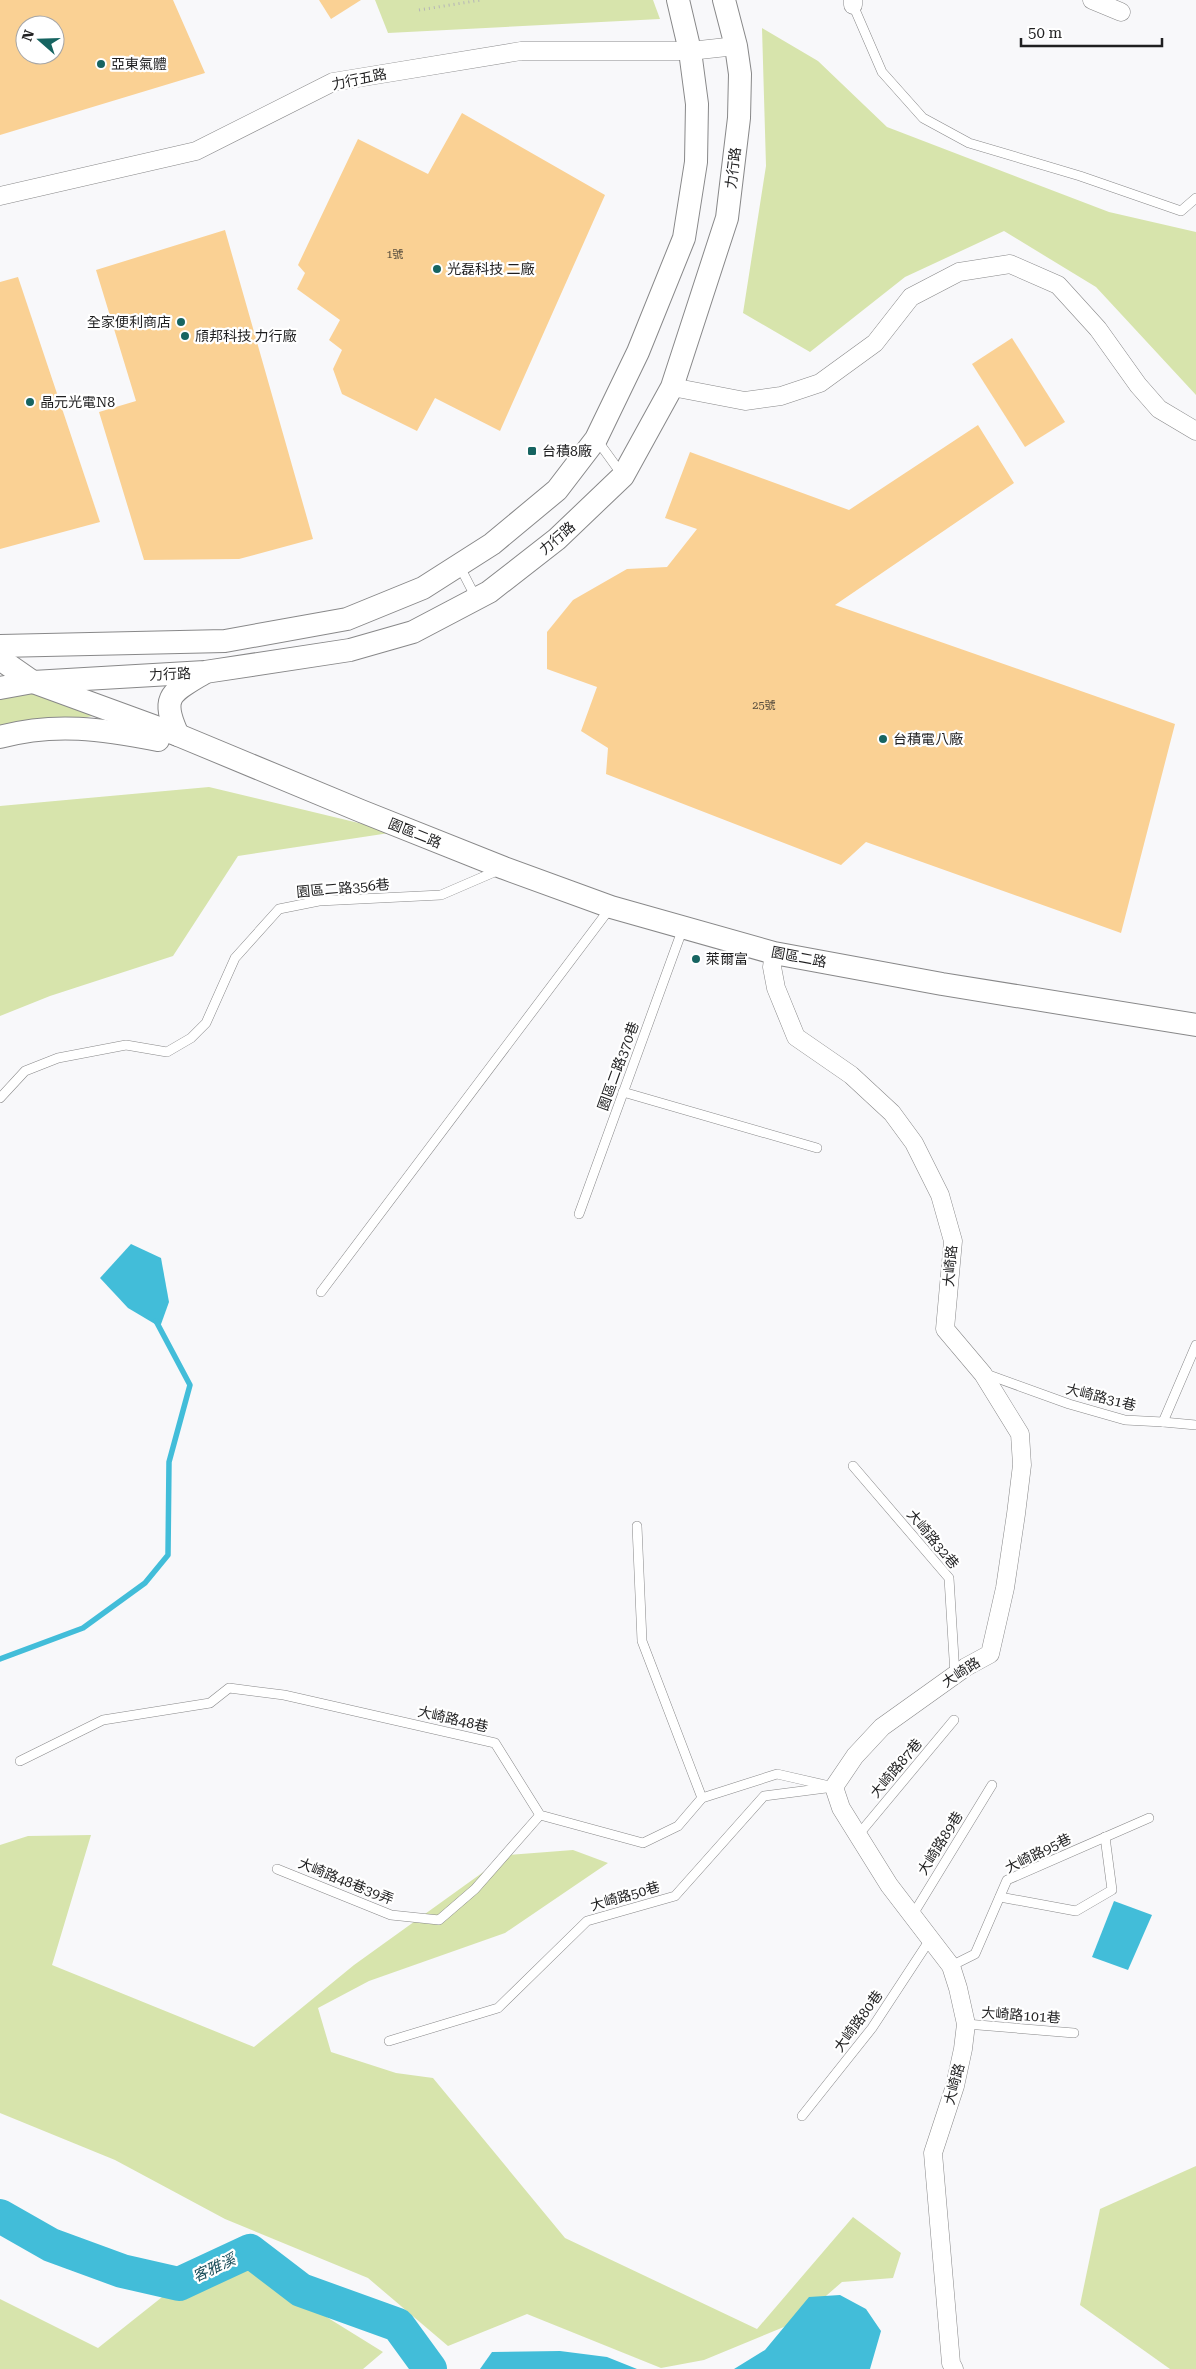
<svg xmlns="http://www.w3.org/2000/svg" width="1196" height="2369" font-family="'Roboto Serif','Noto Sans TC',serif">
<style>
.green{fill:#d7e4ac}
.water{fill:#42bdd9}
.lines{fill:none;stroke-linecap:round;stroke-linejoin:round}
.stream{stroke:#42bdd9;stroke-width:5.5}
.river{stroke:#42bdd9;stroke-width:34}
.building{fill:#fad194;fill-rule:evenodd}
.service-casing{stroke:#888889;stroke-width:10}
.minor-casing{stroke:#888889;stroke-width:19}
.tertiary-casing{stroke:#888889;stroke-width:24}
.path{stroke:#b5b5b7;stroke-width:3;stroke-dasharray:1 4;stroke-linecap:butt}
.service{stroke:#fff;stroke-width:9}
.minor{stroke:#fff;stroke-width:18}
.tertiary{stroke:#fff;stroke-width:22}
.poi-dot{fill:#166461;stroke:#fff;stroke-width:2}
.labels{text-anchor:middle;stroke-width:4.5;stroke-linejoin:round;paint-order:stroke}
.number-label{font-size:11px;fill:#564c3d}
.poi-label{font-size:14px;fill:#1f1f20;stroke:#fff;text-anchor:start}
.street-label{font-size:14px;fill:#1f1f20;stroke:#fff}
.water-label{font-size:15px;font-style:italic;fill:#194d59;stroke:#fff}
</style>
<rect width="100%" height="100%" fill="#f8f8fa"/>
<g class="green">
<polygon points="375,0 653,0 660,19 388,33"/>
<polygon points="762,28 818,61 887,127 1109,212 1196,232 1196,395 1096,287 1004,231 905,277 810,352 743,313 766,166"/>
<polygon points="30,691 100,715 0,731 0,699"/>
<polygon points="209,787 396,832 238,856 173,956 50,996 0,1016 0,806"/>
<polygon points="91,1835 52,1965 254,2047 354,1965 507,1855 573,1850 608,1863 505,1933 369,1981 318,2008 331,2052 396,2073 433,2078 565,2238 757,2329 853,2217 901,2253 893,2278 842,2282 796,2322 704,2360 661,2368 527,2314 448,2346 368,2278 225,2219 115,2160 0,2113 0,1845 28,1836"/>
<polygon points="1196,2166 1196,2369 1170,2369 1080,2305 1100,2209"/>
<polygon points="220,2251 383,2352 363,2369 0,2369 0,2299 98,2348"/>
</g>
<g class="water">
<polygon points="131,1244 161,1258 169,1302 160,1327 128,1308 100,1278"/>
<polygon points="1114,1901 1152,1915 1128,1970 1092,1957"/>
<polygon points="840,2295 866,2309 881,2331 870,2369 734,2369 765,2350 809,2297"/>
<polygon points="560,2351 607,2357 637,2369 480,2369 492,2352"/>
</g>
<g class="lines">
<polyline class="stream" points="0,1659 83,1628 145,1583 168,1555 169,1462 190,1385 156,1321"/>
<polyline class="river" points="0,2216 51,2245 122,2271 179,2284 250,2251 301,2290 398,2325 430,2369"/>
</g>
<g class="building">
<path d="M0,0H173L205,73L0,135ZM25,25H55V55H25Z"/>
<polygon points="319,0 361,0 331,19"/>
<polygon points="462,113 605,195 500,431 435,398 417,431 342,394 333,369 342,350 329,340 340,320 297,289 305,273 298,265 358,139 428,174"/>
<polygon points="225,230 313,539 239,559 144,560 99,412 136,401 96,270"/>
<polygon points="18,277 100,522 0,549 0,282"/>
<polygon points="1012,338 1065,422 1025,447 972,364"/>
<polygon points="978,425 1014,483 835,605 1175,724 1121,933 866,842 841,865 606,774 608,748 581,731 597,687 547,669 547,632 573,600 627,569 667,567 697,529 665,518 690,452 849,510"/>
</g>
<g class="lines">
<g class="service-casing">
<g id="service">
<polyline points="853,5 882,72 923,118 969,143 1080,176 1181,211 1196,198"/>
<polyline points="597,440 623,476"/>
<polyline points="459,565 476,598"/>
<polyline points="623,1092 817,1148"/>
<polyline points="0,1098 25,1071 58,1058 126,1045 167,1052 191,1038 206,1023 235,958 279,909 319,901 441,895 499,870"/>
<polyline points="579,1214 683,928"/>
<polyline points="321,1292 611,907"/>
<polyline points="986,1374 1069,1404 1125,1420 1163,1422 1196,1345"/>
<polyline points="1163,1422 1196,1425"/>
<polyline points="853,1466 949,1578 955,1675"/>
<polyline points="637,1526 642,1641 702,1798"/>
<polyline points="20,1761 103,1720 210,1703 229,1688 284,1695 495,1743 540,1815 643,1843 678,1826 702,1798 777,1774 834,1787"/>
<polyline points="859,1834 954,1720"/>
<polyline points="277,1869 391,1915 439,1920 475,1889 540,1815"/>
<polyline points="1000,1897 1076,1911 1112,1890 1105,1837"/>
<polyline points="912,1916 992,1785"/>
<polyline points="951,1966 975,1954 1007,1880 1149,1818"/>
<polyline points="966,2024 1074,2033"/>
<polyline points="389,2041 498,2008 587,1921 675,1896 764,1796 826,1788"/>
<polyline points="802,2116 872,2028 931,1938"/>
</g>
</g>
<g class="minor-casing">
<g id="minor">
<polyline points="1092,0 1121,12"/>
<polyline points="853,5 853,0"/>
<polyline points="0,196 196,151 333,82 521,51 690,51 736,46"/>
<polyline points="672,387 745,401 781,396 820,383 875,343 911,297 959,272 1010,264 1058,285 1098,329 1138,385 1159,409 1196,431"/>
<polyline points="774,953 772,967 776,988 796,1037 851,1075 892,1113 914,1143 940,1195 953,1241 945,1329 983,1374 1020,1434 1022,1465 1016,1514 1005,1588 990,1654 966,1667 882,1727 855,1756 834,1787 841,1808 889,1885 951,1966 958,1988 966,2024 963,2049 955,2086 933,2153 951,2363 954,2369"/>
</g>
</g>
<g class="tertiary-casing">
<g id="tertiary">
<polyline points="0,646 225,641 347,619 423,588 492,544 557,490 596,439 638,352 684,238 696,162 697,104 690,51 678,0"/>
<polyline points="0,659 33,682 178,735 361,811 504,868 611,907 774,953 942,984 1196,1025"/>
<polyline points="0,688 33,682 205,672 350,650 413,632 489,592 557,539 623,476 672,387 727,218 739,118 740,74 736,46 724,0"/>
<path d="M178,735C160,696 171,693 204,673"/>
<path d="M0,737C54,722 103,729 158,740"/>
</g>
</g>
<polyline class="path" points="419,10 481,0"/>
<use href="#service" class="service"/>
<use href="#minor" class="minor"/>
<use href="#tertiary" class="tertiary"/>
</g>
<g class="poi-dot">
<circle cx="101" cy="64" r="5"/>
<circle cx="437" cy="269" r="5"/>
<circle cx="181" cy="322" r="5"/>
<circle cx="185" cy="336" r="5"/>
<circle cx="30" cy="402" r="5"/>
<rect x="527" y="446" width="10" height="10" rx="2.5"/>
<circle cx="883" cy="739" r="5"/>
<circle cx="696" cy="959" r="5"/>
</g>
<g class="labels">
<g class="number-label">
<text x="395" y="258">1號</text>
<text x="764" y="709">25號</text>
</g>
<g class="poi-label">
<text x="111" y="69">亞東氣體</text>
<text x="447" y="274">光磊科技 二廠</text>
<text x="171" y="327" text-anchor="end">全家便利商店</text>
<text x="195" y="341">頎邦科技 力行廠</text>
<text x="40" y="407">晶元光電N8</text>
<text x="542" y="456">台積8廠</text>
<text x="893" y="744">台積電八廠</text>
<text x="706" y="964">萊爾富</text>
</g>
<g class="street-label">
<text transform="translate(359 79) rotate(-12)" y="5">力行五路</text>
<text transform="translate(733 168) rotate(-83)" y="5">力行路</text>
<text transform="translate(557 538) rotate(-41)" y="5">力行路</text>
<text transform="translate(170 674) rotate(-3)" y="5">力行路</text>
<text transform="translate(415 833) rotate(22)" y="5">園區二路</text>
<text transform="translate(343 888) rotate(-5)" y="5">園區二路356巷</text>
<text transform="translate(799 957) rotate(11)" y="5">園區二路</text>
<text transform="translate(618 1066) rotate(-70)" y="5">園區二路370巷</text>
<text transform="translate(950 1266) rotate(-85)" y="5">大崎路</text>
<text transform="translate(1101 1397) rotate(14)" y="5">大崎路31巷</text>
<text transform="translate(933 1539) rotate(50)" y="5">大崎路32巷</text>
<text transform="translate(961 1672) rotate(-33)" y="5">大崎路</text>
<text transform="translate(453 1719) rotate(13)" y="5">大崎路48巷</text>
<text transform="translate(896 1768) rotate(-50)" y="5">大崎路87巷</text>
<text transform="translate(940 1843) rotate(-58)" y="5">大崎路89巷</text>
<text transform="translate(1038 1853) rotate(-26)" y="5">大崎路95巷</text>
<text transform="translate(346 1881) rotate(22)" y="5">大崎路48巷39弄</text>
<text transform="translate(625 1896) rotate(-16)" y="5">大崎路50巷</text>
<text transform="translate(1021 2015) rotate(4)" y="5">大崎路101巷</text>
<text transform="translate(858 2021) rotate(-54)" y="5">大崎路80巷</text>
<text transform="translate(954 2084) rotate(-75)" y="5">大崎路</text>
</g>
<g class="water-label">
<text transform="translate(214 2268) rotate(-25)" y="5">客雅溪</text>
</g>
</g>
<g transform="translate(40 40) rotate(290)"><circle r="24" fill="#ffffff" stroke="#a5a5a6"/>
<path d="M0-4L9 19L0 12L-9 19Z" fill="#166461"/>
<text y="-8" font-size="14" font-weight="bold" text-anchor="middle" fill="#1f1f20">N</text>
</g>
<path d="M1021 38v8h141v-8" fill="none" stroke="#1f1f20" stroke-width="2.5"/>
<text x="1028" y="38" font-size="15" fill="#1f1f20" stroke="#ffffff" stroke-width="4" paint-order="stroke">50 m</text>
</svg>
